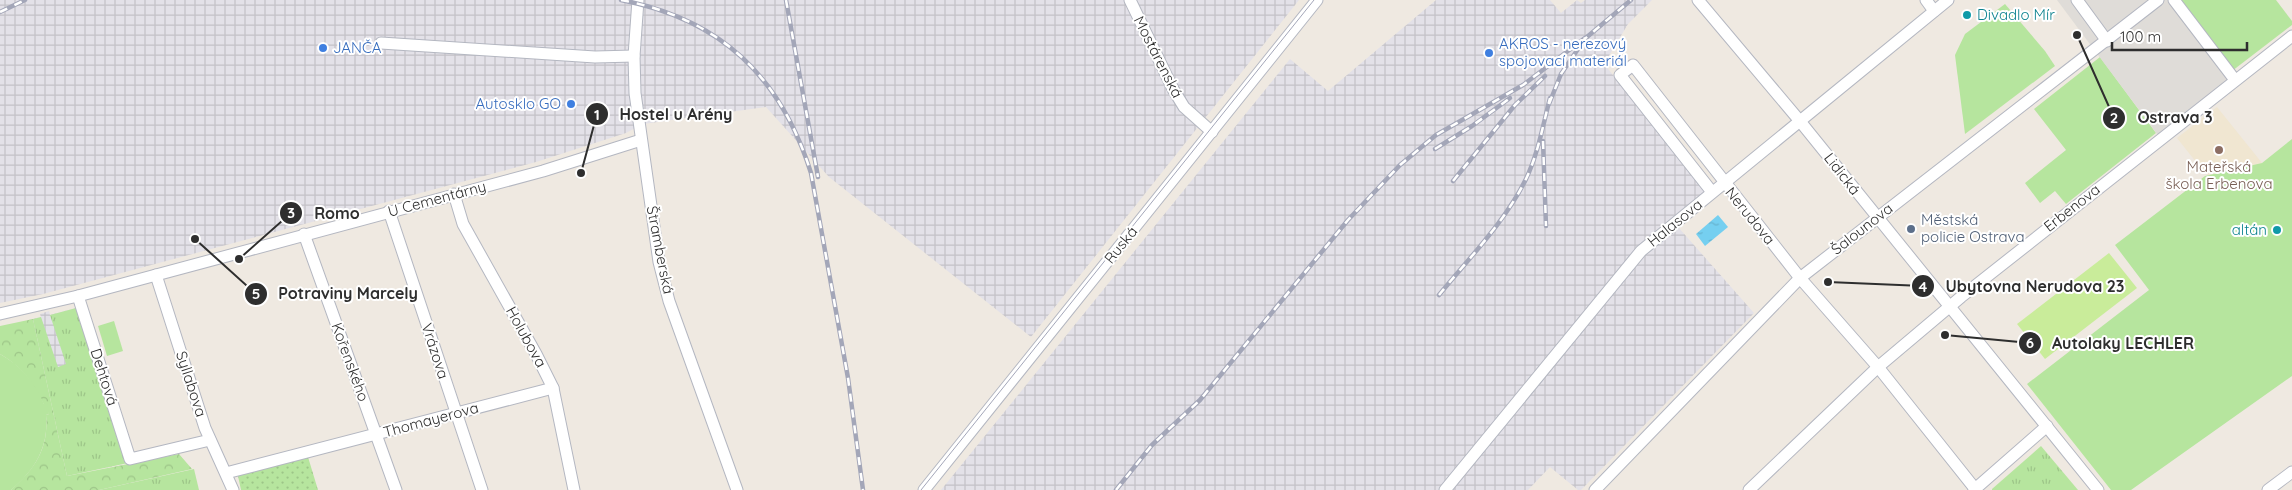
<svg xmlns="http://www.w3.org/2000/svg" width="2292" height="490" font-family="Quicksand,sans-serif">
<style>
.industrial{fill:url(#industrial-grid)}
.education{fill:#f0e6d1}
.grass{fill:url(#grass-tufts)}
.forest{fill:url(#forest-crowns)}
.park{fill:#b6e59e}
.garden{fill:url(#garden-dots)}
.pitch{fill:#c9ec9a}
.plaza{fill:#dfdcd8}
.water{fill:url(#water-ripples)}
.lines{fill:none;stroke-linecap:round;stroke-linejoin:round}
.minor-casing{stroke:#b4b7c1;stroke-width:13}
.minor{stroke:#fff;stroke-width:11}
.tram{stroke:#a3a6b8;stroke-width:1}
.rail-casing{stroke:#a3a6b8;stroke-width:4.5}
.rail{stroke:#fff;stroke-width:2.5;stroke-dasharray:8;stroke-linecap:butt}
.culture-dot{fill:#0f9aa8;stroke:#fff;stroke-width:2}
.shop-dot{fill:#3f7fe0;stroke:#fff;stroke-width:2}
.education-dot{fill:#8d6e63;stroke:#fff;stroke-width:2}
.service-dot{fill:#5c6f8a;stroke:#fff;stroke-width:2}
.labels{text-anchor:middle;stroke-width:4;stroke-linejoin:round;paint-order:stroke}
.culture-label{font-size:15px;fill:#0d838f;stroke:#fff;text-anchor:start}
.shop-label{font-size:15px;fill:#366cbe;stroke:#fff;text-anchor:start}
.street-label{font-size:15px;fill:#2e2e2e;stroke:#fff}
.education-label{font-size:15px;fill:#785e54;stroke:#fff}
.service-label{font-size:15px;fill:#4e5e75;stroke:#fff;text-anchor:start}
.leader{fill:none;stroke:#2e2e2e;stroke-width:2}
.callout-dot{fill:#2e2e2e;stroke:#fff;stroke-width:2}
.mark-label{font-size:15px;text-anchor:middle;font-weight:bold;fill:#fff}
.callout-label{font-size:16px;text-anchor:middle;font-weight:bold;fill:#2e2e2e;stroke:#fff;stroke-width:4;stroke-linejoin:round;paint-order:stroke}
</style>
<defs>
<pattern id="industrial-grid" width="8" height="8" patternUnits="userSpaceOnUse" patternTransform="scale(1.25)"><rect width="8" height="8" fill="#e3e1e8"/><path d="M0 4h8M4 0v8" fill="none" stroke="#c3c1c7"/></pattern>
<pattern id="grass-tufts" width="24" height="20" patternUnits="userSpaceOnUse" patternTransform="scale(1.25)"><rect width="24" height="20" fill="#b6e59e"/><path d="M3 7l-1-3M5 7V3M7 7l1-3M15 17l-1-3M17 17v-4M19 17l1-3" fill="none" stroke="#9dc588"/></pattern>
<pattern id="forest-crowns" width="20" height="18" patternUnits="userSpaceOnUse" patternTransform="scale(1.25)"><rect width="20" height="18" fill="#b6e59e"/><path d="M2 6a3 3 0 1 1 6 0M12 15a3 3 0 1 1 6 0" fill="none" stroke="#9dc588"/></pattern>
<pattern id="garden-dots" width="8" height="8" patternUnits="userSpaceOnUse" patternTransform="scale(1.25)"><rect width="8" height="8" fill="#b6e59e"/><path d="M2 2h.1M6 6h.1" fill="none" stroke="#9dc588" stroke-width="1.8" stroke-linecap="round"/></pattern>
<pattern id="water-ripples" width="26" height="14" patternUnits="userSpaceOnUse" patternTransform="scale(1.25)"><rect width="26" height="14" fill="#75cff0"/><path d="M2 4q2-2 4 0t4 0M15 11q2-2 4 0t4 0" fill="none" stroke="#66b2ce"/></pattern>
</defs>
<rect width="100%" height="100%" fill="#efe9e1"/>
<g class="industrial">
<polygon points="0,0 1299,0 1031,337 829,177 766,107 643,124 626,133 536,162 43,294 0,303"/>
<polygon points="1436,0 1550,0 1561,13 1577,0 1581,3 1585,0 1652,0 1628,24 1604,64 1707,190 1671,219 1754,313 1581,490 1578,490 1550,467 1528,490 941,490 1290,59 1328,91"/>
<polygon points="76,308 94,362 46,378 33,319 41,317 40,314 49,311 50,315"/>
</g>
<polygon class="education" points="2217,107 2262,163 2208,175 2204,172 2177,138"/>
<g class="grass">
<polygon points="76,308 128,463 67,476 33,319 41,317 58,367 66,364 50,315"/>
<polygon points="2041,446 2078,490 1992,490 1992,489"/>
<polygon points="194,469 199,490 99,490"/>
</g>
<path class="forest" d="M33,319L67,476L179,454L192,469L99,490H11C35,469 49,448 46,415L49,414C35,387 27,370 0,354V326Z"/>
<g class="park">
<polygon points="2179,0 2276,0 2292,21 2292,25 2232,71"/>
<polygon points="2005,4 2045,51 2055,66 1965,134 1955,55 1965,34"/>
<polygon points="2100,57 2156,133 2066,204 2055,191 2040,203 2025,183 2066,150 2034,109"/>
<polygon points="2292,139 2292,376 2131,490 2111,490 2027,384 2149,290 2115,245 2205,176 2262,163"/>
<polygon points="114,321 123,351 107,356 98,326"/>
<path d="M0,354C20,365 35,382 44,404L47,403L49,414L46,415C49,447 35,470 11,490H0Z"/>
</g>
<polygon class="garden" points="308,457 318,490 241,490 238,476"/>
<polygon class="pitch" points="2109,253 2137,288 2045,359 2017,324"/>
<polygon class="plaza" points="2057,0 2174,0 2235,80 2160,138"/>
<polygon class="water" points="1718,215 1728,227 1705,246 1696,234"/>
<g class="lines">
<g class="minor-casing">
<g id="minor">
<polyline points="638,0 634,56 635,93 659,262 669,301 737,490"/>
<polyline points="1130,0 1173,89 1184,107 1212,132"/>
<polyline points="1698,0 1799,120 2098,490"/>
<polyline points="1926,0 1934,11"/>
<polyline points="2077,0 2107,41"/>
<polyline points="2174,0 2235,80"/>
<polyline points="381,43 595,57 634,56"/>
<polyline points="1712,192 1620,75 1633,65 1800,278 1878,367 1976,490"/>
<polyline points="454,194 463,224 536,354 553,388 574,490"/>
<polyline points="389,211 482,490"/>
<polyline points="304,234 396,490"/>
<polyline points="156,275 205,428 233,490"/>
<polyline points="78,296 130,459 210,440"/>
<polyline points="0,314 78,296 543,171 641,140"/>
<polyline points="226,473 553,388"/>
<polyline points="924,490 1317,0"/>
<polyline points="1445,490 1641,251 1948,0"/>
<polyline points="1595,490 1800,278 2158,0"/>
<polyline points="1749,490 1878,367 1961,297 2292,36"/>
<polyline points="1974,490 2047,426"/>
<polyline points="2268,490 2292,472"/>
</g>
</g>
<use href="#minor" class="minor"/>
<polyline class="tram" points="921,490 1314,0"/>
<g class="rail-casing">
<g id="rail">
<path d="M621,0C721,19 781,77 811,173L848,378L863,490"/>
<polyline points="786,0 818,177"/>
<polyline points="0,12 25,0"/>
<polyline points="1581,42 1631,0"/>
<polyline points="1549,104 1561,74 1578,49"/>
<polyline points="1543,141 1546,226"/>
<polyline points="1435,149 1472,126 1510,98"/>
<polyline points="1453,181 1515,105 1545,76"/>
<path d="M1439,295C1469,258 1505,222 1526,179C1538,154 1543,125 1550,98"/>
<polyline points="1116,490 1152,445 1200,400 1348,220 1400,165 1436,135 1523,85 1585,38"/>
</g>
</g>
<use href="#rail" class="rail"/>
</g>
<g class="culture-dot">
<circle cx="1967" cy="15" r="5"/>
<circle cx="2277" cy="230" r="5"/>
</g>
<g class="shop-dot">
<circle cx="323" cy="48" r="5"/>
<circle cx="1489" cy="53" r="5"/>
<circle cx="571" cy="104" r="5"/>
</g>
<circle class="education-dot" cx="2219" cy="150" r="5"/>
<circle class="service-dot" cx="1911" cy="229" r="5"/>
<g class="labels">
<g class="culture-label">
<text x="1977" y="20">Divadlo Mír</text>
<text x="2267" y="235" text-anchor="end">altán</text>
</g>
<g class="shop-label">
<text x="1499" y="49">AKROS - nerezový<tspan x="1499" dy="17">spojovací materiál</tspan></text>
<text x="333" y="53">JANČA</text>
<text x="561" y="109" text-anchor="end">Autosklo GO</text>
</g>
<g class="street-label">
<text transform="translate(1158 57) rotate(63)" y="5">Mostárenská</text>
<text transform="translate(1842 174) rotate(52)" y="5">Lidická</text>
<text transform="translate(437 199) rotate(-15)" y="5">U Cementárny</text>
<text transform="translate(2072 208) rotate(-38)" y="5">Erbenova</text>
<text transform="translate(1750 216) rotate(51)" y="5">Nerudova</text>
<text transform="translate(1675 223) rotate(-39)" y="5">Halasova</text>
<text transform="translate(1862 229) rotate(-38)" y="5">Šalounova</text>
<text transform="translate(1121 245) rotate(-51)" y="5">Ruská</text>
<text transform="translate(660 250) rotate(79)" y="5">Štramberská</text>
<text transform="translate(526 337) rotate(61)" y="5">Holubova</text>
<text transform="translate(435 351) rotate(72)" y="5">Vrázova</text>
<text transform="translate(350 362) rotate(70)" y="5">Kořenského</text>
<text transform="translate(104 377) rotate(72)" y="5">Dehtová</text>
<text transform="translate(191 384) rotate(72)" y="5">Syllabova</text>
<text transform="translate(431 420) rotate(-15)" y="5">Thomayerova</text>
</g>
<g class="education-label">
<text x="2219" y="172">Mateřská<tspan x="2219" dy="17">škola Erbenova</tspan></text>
</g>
<g class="service-label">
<text x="1921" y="225">Městská<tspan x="1921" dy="17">policie Ostrava</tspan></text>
</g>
</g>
<path class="leader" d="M581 173L597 114M2077 35L2114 118M239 259L291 213M1828 282L1923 286M195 239L256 294M1945 335L2030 343"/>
<g class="callout-dot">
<circle cx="581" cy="173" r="5"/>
<circle cx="2077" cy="35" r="5"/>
<circle cx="239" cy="259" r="5"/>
<circle cx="1828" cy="282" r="5"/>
<circle cx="195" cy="239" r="5"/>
<circle cx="1945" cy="335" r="5"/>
<circle cx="597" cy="114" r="12"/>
<circle cx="2114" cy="118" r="12"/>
<circle cx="291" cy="213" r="12"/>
<circle cx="1923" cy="286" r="12"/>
<circle cx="256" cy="294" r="12"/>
<circle cx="2030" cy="343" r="12"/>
</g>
<g class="mark-label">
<text x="597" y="120">1</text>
<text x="2114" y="123">2</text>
<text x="291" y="218">3</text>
<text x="1923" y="292">4</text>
<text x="256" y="299">5</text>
<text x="2030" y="348">6</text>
</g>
<g class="callout-label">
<text x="676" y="120">Hostel u Arény</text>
<text x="2175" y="123">Ostrava 3</text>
<text x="337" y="219">Romo</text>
<text x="2035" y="292">Ubytovna Nerudova 23</text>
<text x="348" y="299">Potraviny Marcely</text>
<text x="2123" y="349">Autolaky LECHLER</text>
</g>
<path d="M2112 42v8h135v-8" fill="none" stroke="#2e2e2e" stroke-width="2.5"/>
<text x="2120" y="42" font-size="15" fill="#2e2e2e" stroke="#ffffff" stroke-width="4" paint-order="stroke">100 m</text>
</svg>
